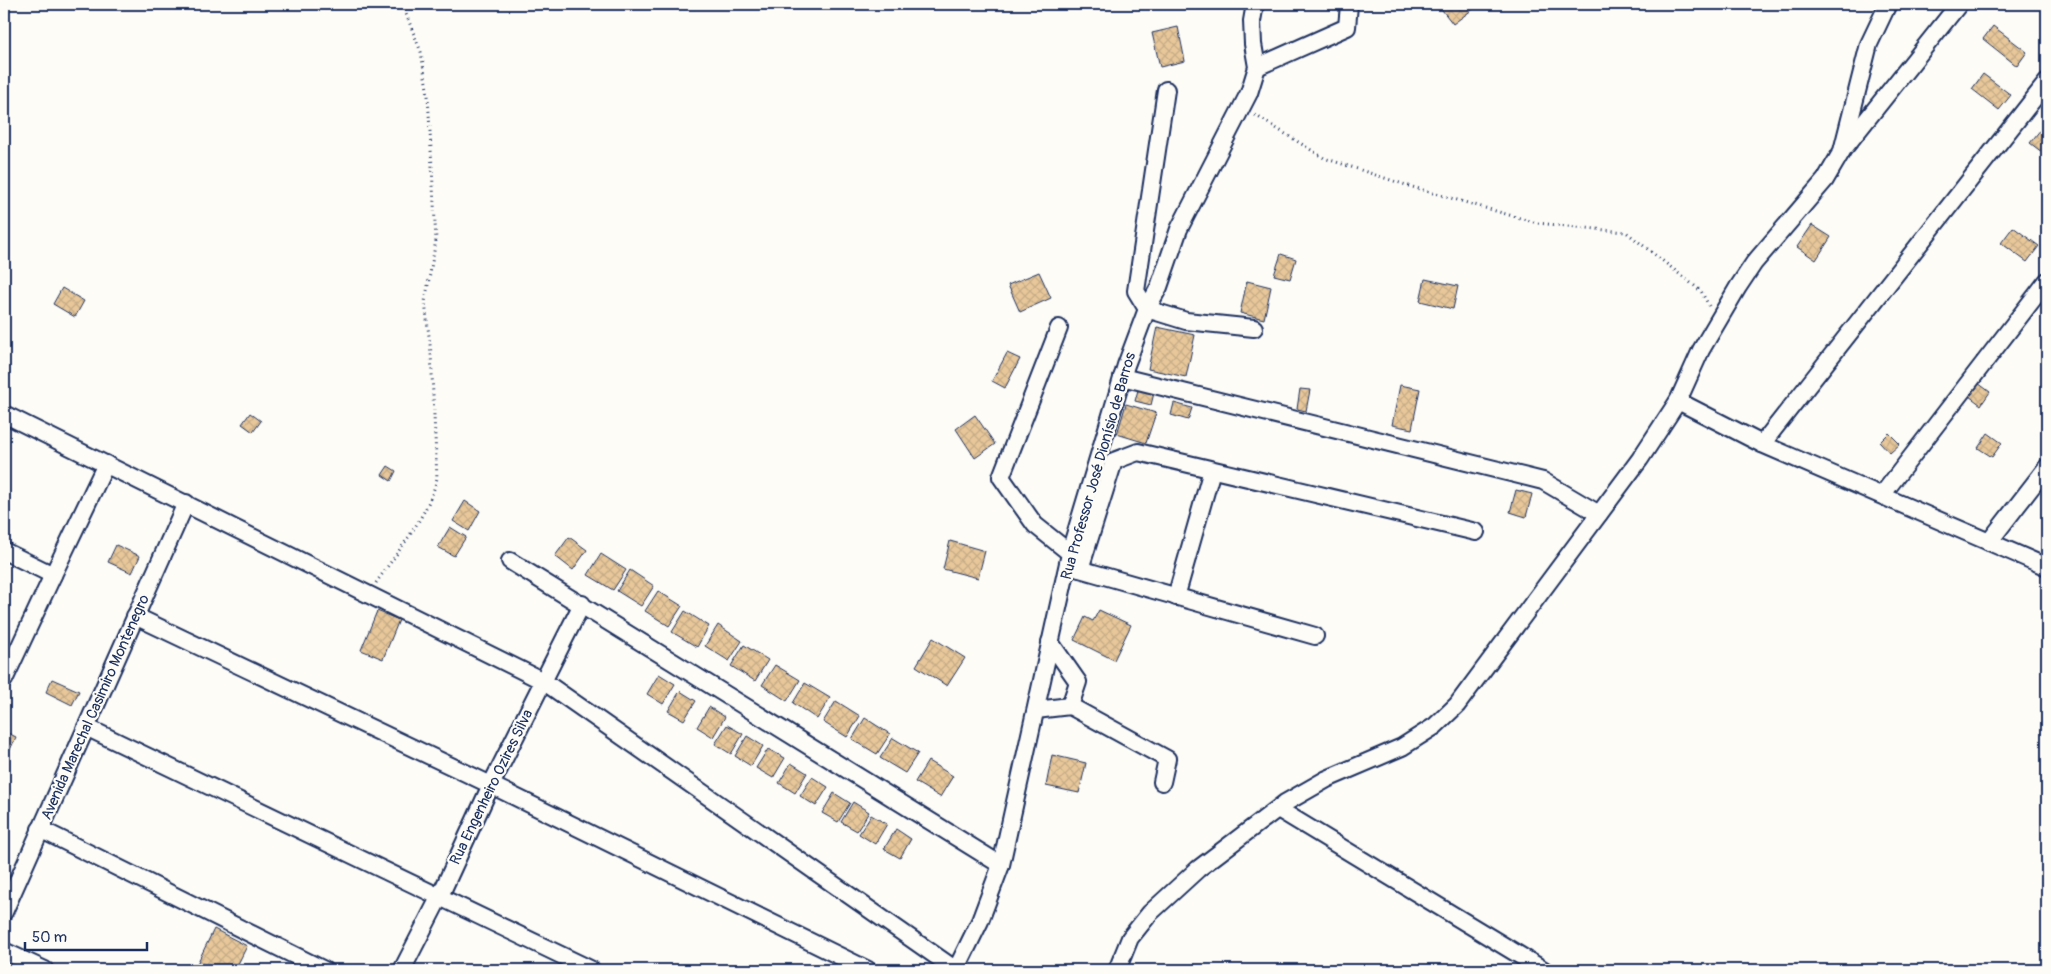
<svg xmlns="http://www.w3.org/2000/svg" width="2051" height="974" font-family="Pangolin,sans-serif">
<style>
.building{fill:url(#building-cross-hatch);stroke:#1b2f5e}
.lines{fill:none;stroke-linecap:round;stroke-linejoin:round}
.minor-casing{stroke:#1b2f5e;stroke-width:20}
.path{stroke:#1b2f5e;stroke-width:3;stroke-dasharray:1 4;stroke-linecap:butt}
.minor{stroke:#fdfcf7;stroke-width:16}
.labels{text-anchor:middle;stroke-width:4.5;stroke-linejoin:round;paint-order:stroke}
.street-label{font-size:15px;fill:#1b2f5e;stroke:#fdfcf7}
</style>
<defs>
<pattern id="building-cross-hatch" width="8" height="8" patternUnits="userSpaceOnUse" patternTransform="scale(1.25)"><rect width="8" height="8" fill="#e8c89a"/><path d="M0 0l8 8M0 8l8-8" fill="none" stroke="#c6ac87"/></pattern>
</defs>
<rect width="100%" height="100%" fill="#fdfcf7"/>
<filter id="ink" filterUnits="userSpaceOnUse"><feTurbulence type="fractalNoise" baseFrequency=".02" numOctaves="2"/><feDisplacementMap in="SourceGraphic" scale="10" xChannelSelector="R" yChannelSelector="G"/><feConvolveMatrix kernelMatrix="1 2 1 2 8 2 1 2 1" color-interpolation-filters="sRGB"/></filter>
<g filter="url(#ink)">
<g class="building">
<polygon points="1442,4 1480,4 1453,24 1439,6"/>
<polygon points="1993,26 2027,52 2017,66 1983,39"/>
<polygon points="1178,27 1185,61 1160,67 1152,33"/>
<polygon points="1983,74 2011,95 1999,110 1972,89"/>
<polygon points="2045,124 2047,125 2047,156 2030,143"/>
<polygon points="1812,225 1831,237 1816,260 1797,247"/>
<polygon points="2013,227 2039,246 2027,262 2001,243"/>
<polygon points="1281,254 1296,259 1290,279 1274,275"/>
<polygon points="1039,272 1051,298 1020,312 1008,285"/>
<polygon points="1425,279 1458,286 1453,309 1420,301"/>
<polygon points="1247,281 1271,287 1264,319 1240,313"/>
<polygon points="62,288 84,301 75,317 53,304"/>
<polygon points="1157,327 1195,335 1186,377 1148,369"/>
<polygon points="1007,353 1020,359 1005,388 992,381"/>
<polygon points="1978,383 1990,392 1981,405 1969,396"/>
<polygon points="1400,385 1420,389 1412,429 1392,425"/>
<polygon points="1300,389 1310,390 1306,411 1297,409"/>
<polygon points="1138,390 1154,393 1151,405 1135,401"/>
<polygon points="1174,403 1192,408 1188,420 1171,415"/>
<polygon points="1126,404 1156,413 1146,443 1117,434"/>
<polygon points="250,413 261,421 253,432 242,424"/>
<polygon points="975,415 995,444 975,458 956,429"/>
<polygon points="1889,433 1900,444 1890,453 1880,442"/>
<polygon points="1988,433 2002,443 1992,457 1978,448"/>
<polygon points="388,466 396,471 391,481 382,475"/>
<polygon points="1516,490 1532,494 1526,517 1510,512"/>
<polygon points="465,501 480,511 469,531 453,521"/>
<polygon points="450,527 466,537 454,556 438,547"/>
<polygon points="569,537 587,550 573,570 555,556"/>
<polygon points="950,541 985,551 978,578 943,569"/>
<polygon points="116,545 140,556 132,573 108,562"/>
<polygon points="601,554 626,570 613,590 588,575"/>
<polygon points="630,570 654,586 641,606 617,591"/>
<polygon points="658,591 682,606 669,626 645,611"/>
<polygon points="1099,610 1131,625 1114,660 1074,640 1085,617 1093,621"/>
<polygon points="377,611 399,620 383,659 361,650"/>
<polygon points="685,611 709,626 697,647 672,632"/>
<polygon points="718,625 742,641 729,661 705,646"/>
<polygon points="933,638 965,658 947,686 916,666"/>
<polygon points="744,645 768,660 755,681 731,666"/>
<polygon points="775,665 800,680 787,701 762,685"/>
<polygon points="659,674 675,684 663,704 647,694"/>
<polygon points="52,679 79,691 72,705 46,692"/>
<polygon points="805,683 830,698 817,719 793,703"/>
<polygon points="680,691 696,701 684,720 668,711"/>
<polygon points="836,701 860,716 847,737 823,722"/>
<polygon points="709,707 725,717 713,737 697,727"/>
<polygon points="865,718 890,734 877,754 852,739"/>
<polygon points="727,725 743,734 731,754 715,744"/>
<polygon points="4,731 16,737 7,756 4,755"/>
<polygon points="747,736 763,746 751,766 735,756"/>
<polygon points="893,738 918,753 905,773 880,758"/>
<polygon points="768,749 785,758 773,778 756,768"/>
<polygon points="1052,755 1086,763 1079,793 1046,786"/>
<polygon points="928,761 953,776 940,797 915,782"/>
<polygon points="791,763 807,773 795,793 779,783"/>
<polygon points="812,777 828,787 816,806 800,796"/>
<polygon points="834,793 850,803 838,822 822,813"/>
<polygon points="853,802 869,812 857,831 841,822"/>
<polygon points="871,815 887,824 875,844 859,834"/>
<polygon points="896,829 911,839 900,858 884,849"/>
<polygon points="214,929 247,946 235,970 194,970"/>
</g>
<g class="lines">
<g class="minor-casing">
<g id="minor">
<polyline points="1257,67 1347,27 1349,5"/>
<polyline points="1166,90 1136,291 1147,309 1186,321 1254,328"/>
<polyline points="1845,147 1959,4"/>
<polyline points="1059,328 1001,477 1035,525 1070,553"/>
<polyline points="1122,377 1543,481 1599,514"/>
<polyline points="1678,401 1762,444 2047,567"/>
<polyline points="4,414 543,681 956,970 980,921 1001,865 1072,545 1126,365 1147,309 1159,287 1179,229 1249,93 1257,67 1253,44 1252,21 1255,4"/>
<polyline points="1762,444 2047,82"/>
<polyline points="1882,495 2047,281"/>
<polyline points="1989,542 2047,467"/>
<polyline points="4,551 53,575 106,464"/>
<polyline points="510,561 1001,865"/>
<polyline points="1069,566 1315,636"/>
<polyline points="1080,569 1114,461 1138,452 1476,532"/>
<polyline points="1176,597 1212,470"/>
<polyline points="135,616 491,785 868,970"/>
<polyline points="1050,642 1078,682 1070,706"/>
<polyline points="4,680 53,575"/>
<polyline points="1036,710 1070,706 1167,759 1162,782"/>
<polyline points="86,727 592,970"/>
<polyline points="1278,809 1544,970"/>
<polyline points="40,829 324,970"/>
<polyline points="4,912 186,503"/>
<polyline points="4,951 45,970"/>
<polyline points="402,970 440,896 491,785 582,604"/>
<polyline points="1117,970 1130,938 1150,913 1198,869 1285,803 1327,779 1402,747 1435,726 1457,705 1640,459 1678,401 1701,350 1738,287 1754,263 1825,180 1842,151 1869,44 1888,4"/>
</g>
</g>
<g class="path">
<polyline points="1255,115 1324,158 1409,186 1537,223 1626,232 1701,291 1709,306"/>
<path d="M376,583C397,552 429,515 437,478L431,353L425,302L436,240L428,95L421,52L402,4"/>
</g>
<use href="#minor" class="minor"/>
</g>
</g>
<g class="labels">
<g class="street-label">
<text transform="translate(1098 466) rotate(-74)" y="5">Rua Professor José Dionísio de Barros</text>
<text transform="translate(95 707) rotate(-66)" y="5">Avenida Marechal Casimiro Montenegro</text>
<text transform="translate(491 787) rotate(-64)" y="5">Rua Engenheiro Ozires Silva</text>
</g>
</g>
<rect width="2051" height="974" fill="none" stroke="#fdfcf7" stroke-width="20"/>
<rect x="10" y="10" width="2031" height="954" fill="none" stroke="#1b2f5e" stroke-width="2" filter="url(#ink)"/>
<path d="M25 942v8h122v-8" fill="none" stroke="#1b2f5e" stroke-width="2.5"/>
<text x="32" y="942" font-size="15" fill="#1b2f5e" stroke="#fdfcf7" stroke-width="4" paint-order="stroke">50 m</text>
</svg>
